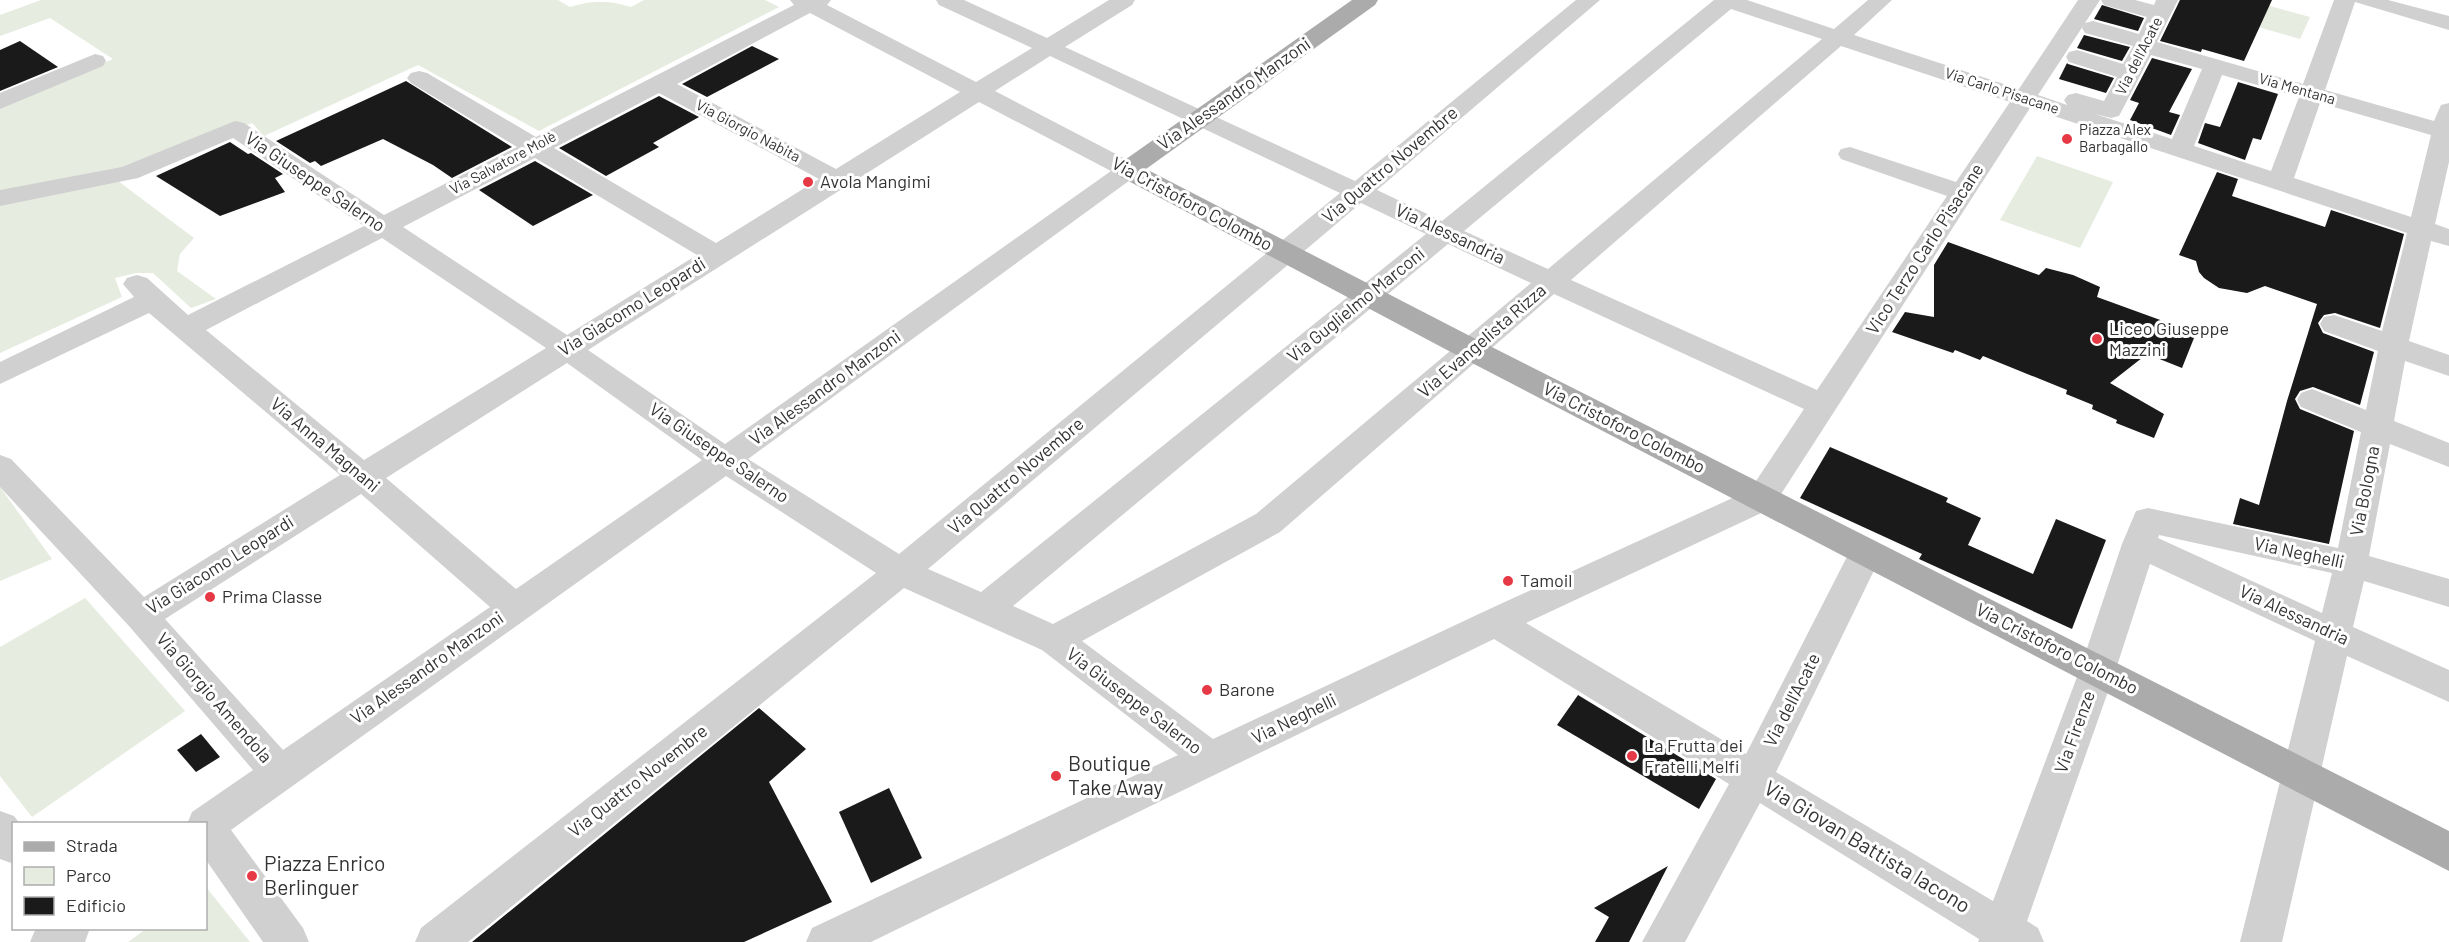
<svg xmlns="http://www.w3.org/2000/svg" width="2449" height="942" font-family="Barlow,sans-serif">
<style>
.green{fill:#e6ecdf}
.building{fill:#1a1a1a}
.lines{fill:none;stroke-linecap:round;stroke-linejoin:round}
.minor{fill:#d0d0d0;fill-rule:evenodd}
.major{fill:#ababab;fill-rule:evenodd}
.poi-dot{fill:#e63946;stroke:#fff;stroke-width:2}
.labels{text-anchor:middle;stroke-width:6;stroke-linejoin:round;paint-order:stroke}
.far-street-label{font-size:15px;fill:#333;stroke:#fff}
.far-poi-label{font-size:15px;fill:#333;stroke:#fff;text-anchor:start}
.street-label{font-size:18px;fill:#333;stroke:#fff}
.poi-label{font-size:18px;fill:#333;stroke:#fff;text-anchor:start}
.near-poi-label{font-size:21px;fill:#333;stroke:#fff;text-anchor:start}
.near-street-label{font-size:21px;fill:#333;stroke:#fff}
</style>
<rect width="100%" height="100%" fill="#fff"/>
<g class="green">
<path d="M41,0H558L570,7C593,0 608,0 631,7L644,0H765L779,7L539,131L418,65L264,136L252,123L118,181L194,238L180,254L177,271L216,299L191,308L153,273H136L115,278L122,297L0,353V108L113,59L50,18L0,36V15Z"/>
<polygon points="2179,0 2248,0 2310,17 2300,39 2177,4"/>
<polygon points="2037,156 2113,182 2080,248 2000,220"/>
<polygon points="0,487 52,559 0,581"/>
<polygon points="85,598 185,711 32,817 0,776 0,647"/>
<polygon points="206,887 250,942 128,942 146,929 206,928"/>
</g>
<g class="building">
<polygon points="2180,0 2272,0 2244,61 2202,49 2201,52 2160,41"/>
<polygon points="2102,5 2144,18 2138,31 2094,19"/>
<polygon points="2084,35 2130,47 2122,61 2077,48"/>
<polygon points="20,41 58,67 0,91 0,50"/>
<polygon points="752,46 779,59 707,97 682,84"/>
<polygon points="2152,58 2192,69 2169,112 2180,115 2171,135 2130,120 2139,103 2130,100"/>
<polygon points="2067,63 2068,64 2114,78 2106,93 2059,79"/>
<polygon points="406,81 512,147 452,178 433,165 383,139 321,166 315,161 310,163 276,141"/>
<polygon points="2238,82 2278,94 2261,140 2253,138 2245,160 2198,143 2205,123 2220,127"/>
<polygon points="659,96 699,117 653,143 659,147 606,176 559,148"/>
<polygon points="230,142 248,154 251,153 283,174 275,178 285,192 220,216 156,176"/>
<polygon points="535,161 593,195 533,226 479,190"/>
<polygon points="2217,172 2238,179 2232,196 2325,227 2331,210 2404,234 2380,328 2335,313 2324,315 2318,323 2323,333 2374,352 2360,405 2313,387 2300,391 2295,399 2300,409 2354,431 2329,544 2233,524 2240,498 2259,505 2287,401 2317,304 2265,286 2247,293 2219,288 2204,278 2199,272 2196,261 2179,255"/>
<polygon points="1948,242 2039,275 2046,268 2073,275 2100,287 2097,297 2196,333 2182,368 2147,354 2110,383 2164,414 2154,438 2116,423 2117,420 2092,409 2093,405 2066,394 2067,390 1983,356 1980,360 1955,350 1953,353 1892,332 1905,312 1934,317 1934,265"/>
<polygon points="1830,447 1948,498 1946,502 1981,518 1968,545 2033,574 2056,519 2106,540 2072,629 1919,559 1922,554 1800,498"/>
<polygon points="1578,695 1716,779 1699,809 1557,725"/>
<polygon points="759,708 806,749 769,782 832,902 744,942 472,942"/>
<polygon points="201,734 220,757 196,772 177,750"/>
<polygon points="889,788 922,858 871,883 839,812"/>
<polygon points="1668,866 1629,942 1595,942 1609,917 1594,908"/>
</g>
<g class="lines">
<g class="minor">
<path d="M790,0H831L827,5L976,82L1032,48L939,5L936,0H964L1047,38L1109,0H1135L1132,5L1065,47L1355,181L1576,0H1600L1377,190L1442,221L1714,0H1747L1834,29L1868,0H1892L1854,35L2019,89L2078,0H2100L2038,95L2067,105L2064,100L2068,95L2076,93L2104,101L2117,77L2069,62L2066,57L2069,52L2077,50L2123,64L2133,46L2085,33L2082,28L2085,23L2093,21L2139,34L2147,17L2104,5L2101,0H2135L2154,5L2156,0H2178L2157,42L2303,84L2334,0H2388L2449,16V30L2355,2L2325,90L2434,121L2441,105L2449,103V162L2435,224L2449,229V246L2431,241L2409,341L2449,355V376L2405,361L2394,421L2449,443V467L2390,444L2369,556L2449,579V607L2364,581L2353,627L2449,670V702L2347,656L2282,942H2240L2315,641L2150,564L2116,669L2027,921L2038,928L2044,942H1978L1979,939L1760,803L1685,942H1642L1729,784L1494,639L871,942H806L812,928L1178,755L1042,650L904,588L468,942H415L421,928L876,573L726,476L231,830L303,928L309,942H263L206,860V824H187L192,812L253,770L129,626L0,487V455L11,459L144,597L340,475L149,313L0,384V362L134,297L123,284L127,278L137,275L147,278L188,315L364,226L233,138L138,178L0,206V190L122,167L235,121L244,123L384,215L517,147L411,83L407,78L411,73L419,71L427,73L536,137L794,5ZM1731,9L1822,39L1548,269L1464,231ZM810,13L960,92L836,169L677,84ZM1841,46L2010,102L1956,182L1850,147L1841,149L1838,154L1841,159L1947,196L1817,390L1571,280ZM2151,55L2202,69L2172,139L2095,114L2111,118L2119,116ZM1050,56L1340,193L899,554L748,459L1137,175L1141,170L1137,165L995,91ZM2222,75L2299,97L2271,171L2194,146ZM659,93L819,179L716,243L554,148ZM979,102L1111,171L725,444L588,350ZM2320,103L2431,135L2411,217L2294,178ZM2030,108L2407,233L2382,331L2334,315L2324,317L2320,324L2324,331L2378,351L2366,410L2312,389L2301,393L2297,400L2301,407L2361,432L2338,548L2148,508L2136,511L2122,544L2080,669L1993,901L1776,772L1883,552L1878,543L1866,539L1854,543L1746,754L1526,623L1772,508ZM535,158L697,255L567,335L403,227ZM1361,203L1426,234L981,592L928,569ZM382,238L546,348L364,460L206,330ZM1448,244L1531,283L1256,514L1053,624L1013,606ZM1554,294L1804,409L1750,490L1483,612L1213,739L1082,641L1280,532ZM567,363L702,460L516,589L386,478ZM361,494L490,607L283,750L165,619ZM2159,535L2332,573L2322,613L2158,538Z"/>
<polygon points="95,54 103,56 106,61 103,66 0,109 0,93"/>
<polygon points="0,811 14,816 20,824 14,824 14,864 0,859"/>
<polygon points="36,928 90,928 85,942 30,942"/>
</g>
<polygon class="major" points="1352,0 1378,0 1375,5 1146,169 1468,335 2449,831 2449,871 1447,350 1119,176 1115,170 1119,164"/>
</g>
<g class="poi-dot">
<circle cx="2067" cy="139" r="6"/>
<circle cx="808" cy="182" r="6"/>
<circle cx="2097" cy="339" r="6"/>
<circle cx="1508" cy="581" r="6"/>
<circle cx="210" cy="597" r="6"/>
<circle cx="1207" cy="690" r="6"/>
<circle cx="1632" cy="756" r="6"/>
<circle cx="1056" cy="776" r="6"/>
<circle cx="252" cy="876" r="6"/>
</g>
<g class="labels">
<g class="far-street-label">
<text transform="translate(2139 56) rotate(-63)" y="5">Via dell'Acate</text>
<text transform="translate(2297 89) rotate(16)" y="5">Via Mentana</text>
<text transform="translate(2002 91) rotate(18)" y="5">Via Carlo Pisacane</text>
<text transform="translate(748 131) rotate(28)" y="5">Via Giorgio Nabita</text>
<text transform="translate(503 163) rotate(-28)" y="5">Via Salvatore Molè</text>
</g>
<g class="far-poi-label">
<text x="2079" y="135">Piazza Alex<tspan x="2079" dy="17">Barbagallo</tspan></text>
</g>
<g class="street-label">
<text transform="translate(1234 94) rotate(-35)" y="6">Via Alessandro Manzoni</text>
<text transform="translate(1390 165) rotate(-40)" y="6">Via Quattro Novembre</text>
<text transform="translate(315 182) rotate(34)" y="6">Via Giuseppe Salerno</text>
<text transform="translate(1192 204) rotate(28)" y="6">Via Cristoforo Colombo</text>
<text transform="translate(1450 234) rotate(25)" y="6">Via Alessandria</text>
<text transform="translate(1925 249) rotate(-57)" y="6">Vico Terzo Carlo Pisacane</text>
<text transform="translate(1356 305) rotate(-39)" y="6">Via Guglielmo Marconi</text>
<text transform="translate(632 307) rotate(-32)" y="6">Via Giacomo Leopardi</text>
<text transform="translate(1482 341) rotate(-41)" y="6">Via Evangelista Rizza</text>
<text transform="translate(825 388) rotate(-36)" y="6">Via Alessandro Manzoni</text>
<text transform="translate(1624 428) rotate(27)" y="6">Via Cristoforo Colombo</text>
<text transform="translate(325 445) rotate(40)" y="6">Via Anna Magnani</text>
<text transform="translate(719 453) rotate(34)" y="6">Via Giuseppe Salerno</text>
<text transform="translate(1016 476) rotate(-40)" y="6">Via Quattro Novembre</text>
<text transform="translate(2365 491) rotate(-79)" y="6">Via Bologna</text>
<text transform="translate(2299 553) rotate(12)" y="6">Via Neghelli</text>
<text transform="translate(220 565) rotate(-32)" y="6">Via Giacomo Leopardi</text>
<text transform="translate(2294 615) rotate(25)" y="6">Via Alessandria</text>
<text transform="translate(2057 649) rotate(27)" y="6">Via Cristoforo Colombo</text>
<text transform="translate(427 668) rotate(-35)" y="6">Via Alessandro Manzoni</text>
<text transform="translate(214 698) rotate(49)" y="6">Via Giorgio Amendola</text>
<text transform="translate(1792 700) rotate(-63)" y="6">Via dell'Acate</text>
<text transform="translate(1134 701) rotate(37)" y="6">Via Giuseppe Salerno</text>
<text transform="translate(1294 719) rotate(-26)" y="6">Via Neghelli</text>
<text transform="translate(2075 732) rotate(-70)" y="6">Via Firenze</text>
<text transform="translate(638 781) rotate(-38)" y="6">Via Quattro Novembre</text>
</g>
<g class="poi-label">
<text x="820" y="188">Avola Mangimi</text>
<text x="2109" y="335">Liceo Giuseppe<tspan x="2109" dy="21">Mazzini</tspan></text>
<text x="1520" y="587">Tamoil</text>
<text x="222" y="603">Prima Classe</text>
<text x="1219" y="696">Barone</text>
<text x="1644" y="752">La Frutta dei<tspan x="1644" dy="21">Fratelli Melfi</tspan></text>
</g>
<g class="near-poi-label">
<text x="1068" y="771">Boutique<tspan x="1068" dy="24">Take Away</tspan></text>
<text x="264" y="871">Piazza Enrico<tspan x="264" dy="24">Berlinguer</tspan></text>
</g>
<g class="near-street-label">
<text transform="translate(1867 847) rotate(31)" y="7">Via Giovan Battista Iacono</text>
</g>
</g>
<rect x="12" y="822" width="195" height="108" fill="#ffffff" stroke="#adadad" stroke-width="1.5"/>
<rect x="24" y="842" width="30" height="9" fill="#ababab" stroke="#adadad" stroke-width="1.5"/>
<text x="66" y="852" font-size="18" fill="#333333">Strada</text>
<rect x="24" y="867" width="30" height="18" fill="#e6ecdf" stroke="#adadad" stroke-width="1.5"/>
<text x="66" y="882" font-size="18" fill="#333333">Parco</text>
<rect x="24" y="897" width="30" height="18" fill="#1a1a1a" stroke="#adadad" stroke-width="1.5"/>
<text x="66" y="912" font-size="18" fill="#333333">Edificio</text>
</svg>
